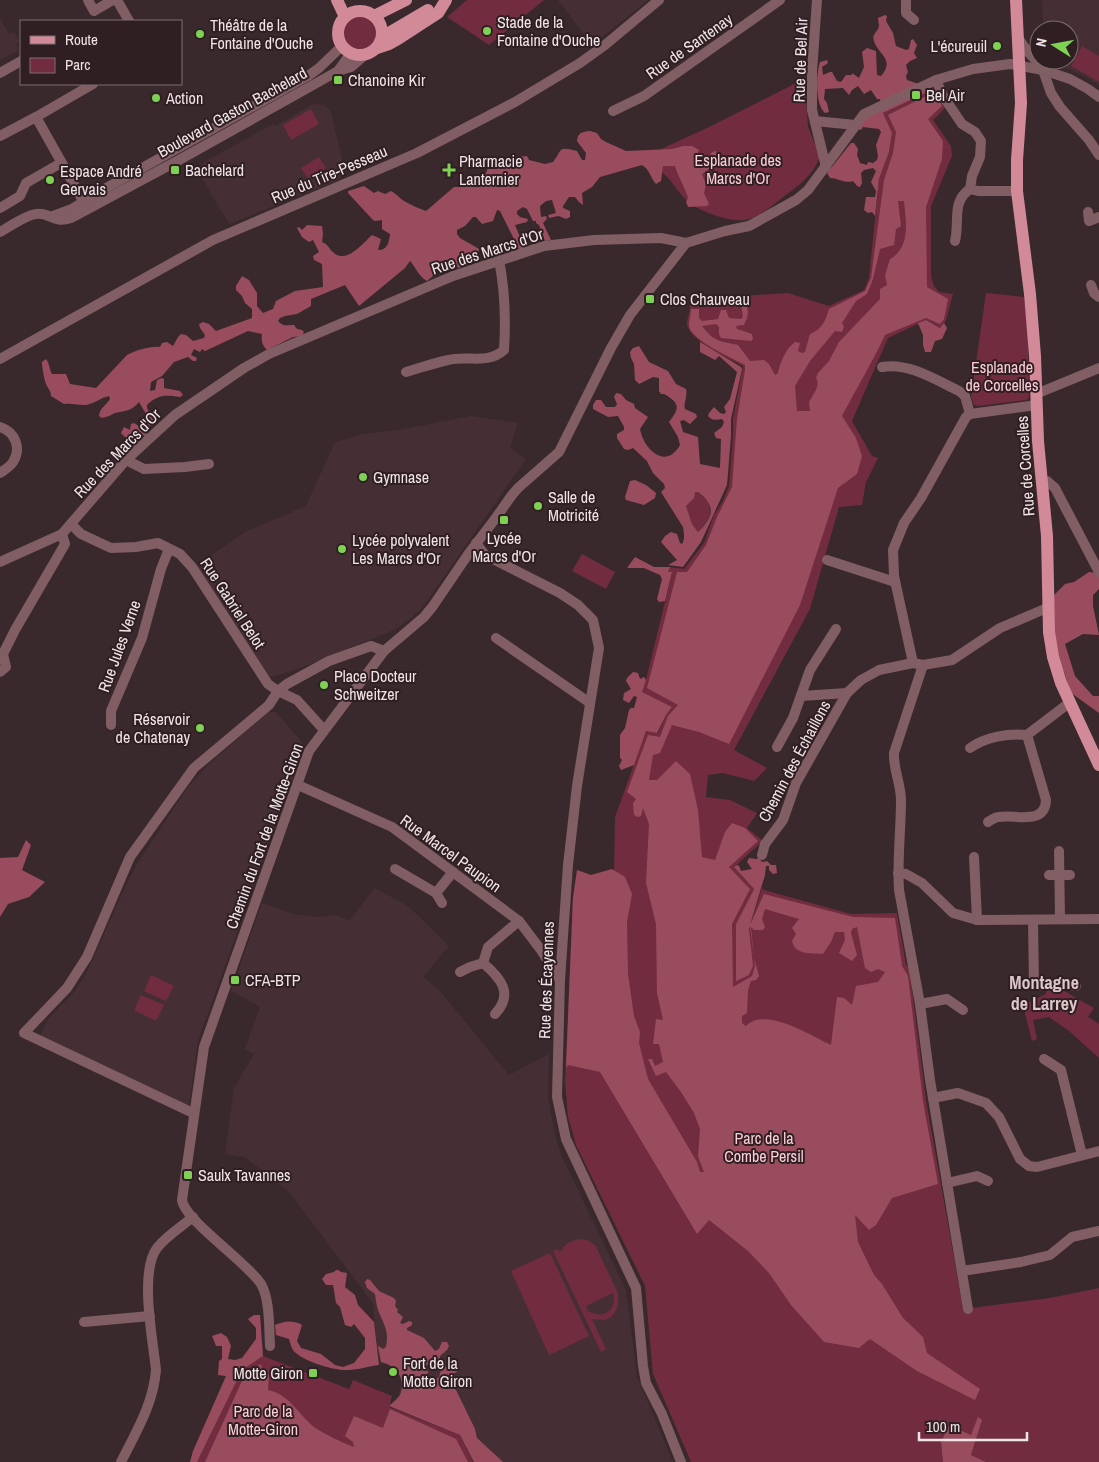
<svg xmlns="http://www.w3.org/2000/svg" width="1099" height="1462" font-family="'Archivo Narrow',sans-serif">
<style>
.built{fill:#462f34}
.green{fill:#712c3f;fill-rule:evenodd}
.forest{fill:#9a4c5f;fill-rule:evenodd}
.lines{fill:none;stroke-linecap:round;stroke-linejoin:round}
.minor{stroke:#815d64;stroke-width:10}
.major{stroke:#d28a99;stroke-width:12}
.poi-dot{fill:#7ed153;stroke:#2f1f22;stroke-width:2}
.labels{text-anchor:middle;stroke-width:4;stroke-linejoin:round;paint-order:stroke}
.poi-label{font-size:16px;fill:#f0e4e6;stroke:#2f1f22;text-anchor:start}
.street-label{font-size:16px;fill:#f0e4e6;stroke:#2f1f22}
.park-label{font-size:16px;fill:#fccdd6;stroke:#2f1f22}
.neighbourhood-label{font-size:18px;font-weight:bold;fill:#dcc6ca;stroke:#2f1f22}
</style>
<rect width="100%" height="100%" fill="#39292c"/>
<g class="built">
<polygon points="558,0 648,0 592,45"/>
<polygon points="1042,0 1099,0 1099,85 1082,75 1061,66 1060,60 1069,60 1069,30 1048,30 1043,20"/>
<polygon points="0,18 9,34 14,32 19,42 16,44 19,50 0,60"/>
<polygon points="313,104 324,105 331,112 345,172 338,180 229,224 200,175 201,164 273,124 275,126"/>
<polygon points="471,416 518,423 510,448 526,459 420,611 396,629 303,667 272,677 266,674 196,566 245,532 306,506 335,442 364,434 399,430"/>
<polygon points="269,712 276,712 304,745 198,1041 189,1105 185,1108 39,1038 48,1019 75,991 86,974 126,885 137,864 188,787 209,764"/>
<polygon points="375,888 409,907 449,946 423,977 439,990 509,1075 549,1054 548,1097 556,1139 563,1159 626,1290 637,1377 673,1462 473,1462 460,1435 388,1406 399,1395 401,1383 400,1376 395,1369 386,1364 380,1363 377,1349 373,1303 289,1192 245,1157 225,1154 234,1088 254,1054 245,1049 260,1007 231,991 262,903 293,914 320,917 336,915 349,921"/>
</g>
<g class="green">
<polygon points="467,0 544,0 489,45 447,17"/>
<circle cx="360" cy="32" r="17"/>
<polygon points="1082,46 1099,56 1099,82 1071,66"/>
<path d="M802,80L805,83L808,127L820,156C813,176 798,186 782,198C772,206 761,215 749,219C733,224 700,212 687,201C678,192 672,181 662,172L659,150L707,128Z"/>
<path d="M934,89L933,94L939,96L946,107L933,120L951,146L952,156L931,206V276L934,286L939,292L953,294L946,320L941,328L926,320L888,338L852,421L872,456L878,458L866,482L862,505L839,507L810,609L734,750L767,768L754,781L723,773L708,775L706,797L730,800L757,813L747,828L763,841L734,867L754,889L736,924L750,945L749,929L762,888L764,890L851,914L897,913L906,965L909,966L926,1100L963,1309L1050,1298L1099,1288V1462H986L971,1455L982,1420L971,1435L949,1425L941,1442L943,1462H691L653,1374L645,1286L576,1145L568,1117L565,1082L573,897L616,887L614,870L615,817L646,731L658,733L666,715L672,707L641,692L646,680L672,573L668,572L670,567L684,569L704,543L714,515L723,501L729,486L733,436V419L743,366C730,359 688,340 687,324C687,318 690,311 690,305L725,297L788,293L829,306L864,290L869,278L879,179L889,152L892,134L883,113Z"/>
<polygon points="311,109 319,124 291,140 283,125"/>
<polygon points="319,157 326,168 308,179 301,168"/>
<polygon points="986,293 1024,297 1028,334 1029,397 1027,400 978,406 974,405 971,397"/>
<path d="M694,492H698L709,502C712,516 708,522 698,532L692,524L686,506Z"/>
<polygon points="582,554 615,572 606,589 572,571"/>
<polygon points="151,975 174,986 166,1001 144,991"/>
<polygon points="1051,988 1059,988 1094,1008 1088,1017 1099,1024 1099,1058 1069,1031 1049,1017 1033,1020 1037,1039 1032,1041 1023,1005 1046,994 1046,991"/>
<polygon points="141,995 164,1005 156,1021 134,1010"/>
<path d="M580,1239L587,1240L595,1245L618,1293V1305L615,1312L611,1317L605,1320L592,1319L606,1349L601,1352L553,1251L558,1249L560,1252C565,1244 570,1241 580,1239ZM613,1293C618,1310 603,1320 588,1311L586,1306Z"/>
<polygon points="550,1253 589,1336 549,1355 511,1271"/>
<polygon points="263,1356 349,1389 353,1380 392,1396 389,1407 460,1435 473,1462 197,1462 242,1370"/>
</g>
<g class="forest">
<path d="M885,15L887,16L886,21L893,33L896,46L906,50L909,49L911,40L913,39L917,45L914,53L917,58L910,61L906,65L908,72L906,76L907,80L934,89L883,113L892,133L889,152L879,179L875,216L872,212L868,213L864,210L866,197H875L876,191L871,182L876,171L873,168L864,170L861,173L862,183L860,187L857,186L853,181C845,184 838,178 830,178L827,173L851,143H854L858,149L857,155L860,163L867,165L868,162L873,163L877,160L878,156L876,145L881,132L879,129L863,127L861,130L858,129L868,115L881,109L880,99H877L871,90L864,94L858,86L852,90L849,95L843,88L825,89L824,99L827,103L829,112L825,113C815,104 816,74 820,62L827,60L828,63L822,67L823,75L830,72H832L837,81L841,82L846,75H852V73L859,78L864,67L862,52L867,48L876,51L877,75L881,76C896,60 877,53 874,41C871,34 878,32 879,26C879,24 878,21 878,18Z"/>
<path d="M928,95L937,97L942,106L928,119L943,141L942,159L926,207L927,287L948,299L944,319L940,324L926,318L885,335C872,363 856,389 842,416L856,438L862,456L857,474L838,488L800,605L729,744L699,732L672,725L660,753L653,755L649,780H657L676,761L690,774L698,810L702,857L715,860L725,832L732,823L745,828L758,841L729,867L750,889L732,924L733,987L752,976L755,966L750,926L749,929L753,966L749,975L736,981V924L754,889L734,867L737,865L739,866L741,871L752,869L747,862L749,858L756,859L759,858L762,862L767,861L771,865H776L777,873L773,874L769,870V866H766L765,875L750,925L764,894L853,917L895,918L902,966L908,976L923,1101L938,1184L892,1198L876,1225L869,1230L855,1215L858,1242L874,1275L882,1284L903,1318L923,1337L927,1353L980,1389L975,1400L917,1371L870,1339L859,1348L824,1342L791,1305L769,1273L748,1251L709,1220L697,1234L600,1072L568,1065L566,1068L573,897L577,870L591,875L612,869L625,877L632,894L627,922L628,974L634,1016L640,1032L639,1043L648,1079L697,1162L700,1172H704L698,1157L700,1129L694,1113L681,1092L666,1072L656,1076L648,1059H652L655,1066L663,1062L659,1044H653L656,1019L663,1020L657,993L656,924L646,883L649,824L643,808L641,816L638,817L634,815L633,803L636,799L627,792L648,735L660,737L668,716L678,705L647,688L677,572H687L706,545L717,517L732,487L737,419L745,370V365C732,358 691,340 689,326C689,321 691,314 691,309H699V318L702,321L718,319L721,310H726L729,318L741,319L743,317L741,303H745C750,311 748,317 744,325L736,326L737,329L752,334L753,339L751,341L721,338L719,334V327L716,324L702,326C714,342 720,341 738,345L750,361L764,360L769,364L775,375L778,373C780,363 786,348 795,342L800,343L798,351L802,353L805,352L810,334C822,329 825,322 829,309L865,291L871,278L884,180L893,153L896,132L888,115ZM898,201H904C906,222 911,247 890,259L885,275L887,285L880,289V299L839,342L829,361L818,373L816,378C821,388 812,394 809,403L810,411H797L795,386L810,361L835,331L842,332L844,327L842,323L856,301L867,294L873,279L880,249L894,245L896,229L901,226ZM765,909L799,919L792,928L796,934L792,941C795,955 810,953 823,954L831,942L835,932H844L845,940L839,953L852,961L857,955L851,933L852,929L857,927L865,968L871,972L878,969L885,972L878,982L856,986L852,1005L844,998L837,997L831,1045C811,1036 765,1006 746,1026L742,1023V1016L747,1013L748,990L751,981L756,980L759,976L754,958L751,927L754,930H763L765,927L762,919Z"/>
<path d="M590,131L597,133L601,139L606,142L626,151L672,149L683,146H692L699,150L698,153L709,157L712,152L716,151L718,156L709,169L702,174L706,184L704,193L709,204L707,206L688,207L686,202L688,198C685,187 678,177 675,166H663L661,181L656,184C650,177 650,170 642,165L600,177L592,187L582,193L583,205L579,202L575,197H569L563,206V208L570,211V217C565,221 563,217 558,216L549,218L548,215L556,213L552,200L546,201L540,206L541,217L546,216L547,219L543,223L551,240L545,241L539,225L536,223V221H533L527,209L523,207L517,211V214L520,217L528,219L527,222L515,225L520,237L527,244L528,248L520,251L500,211L497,210L493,221L482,224L476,217H473L465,226L457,230V234L460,238L479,249L477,257L480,260L458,268L455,263C446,263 440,266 434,273V275L427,281C418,276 416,267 410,261L405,268L359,306L345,285L311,299V306L297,314L285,316L280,318L278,321C284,327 286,325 294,325L297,329L302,330L304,332L302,336L293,337L267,350C262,345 261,341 262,334L248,331L205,351L202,349L200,352L194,349L191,355L197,358L196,361H193L188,357L174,362L162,376L151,382L150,391L155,390L157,380L162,378L164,379V388L180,391L183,395L180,397C166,395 158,394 147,405V408L153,419L146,436L141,435L135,429L132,437L128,440L121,433L124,427L130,430L131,424L134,423L142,428L145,425L146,414L139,402C132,411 124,411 115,413C111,415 107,417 102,418L99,416C100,407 106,406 110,399L109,396C100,398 94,404 85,405C77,405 72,403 64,404L51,396C51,390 48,389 46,384C44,379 42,366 42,362L46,359C50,364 49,369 52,374H66L70,384L96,388L127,355C137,350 150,346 160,347L162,343L167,342L173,346L178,337L181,334L186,335L193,341L204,338L205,335L200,328L199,324L203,322L209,324L216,331L252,318V309L245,303L242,296L236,290V286L242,276L249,280L257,293V306L263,313L273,309L276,301L295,291L323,287L322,264L314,260L313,256L319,252L313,240L309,242L302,237L297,228L299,227L302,230L307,225L322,226L323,234L322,242C328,244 329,249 334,253C347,264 363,243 372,235L381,239L378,250C388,250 389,242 390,234L382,229V220L375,221L373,220L348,193V191L364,186L374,193L378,191L385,194L391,191C397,194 399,198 404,201C411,205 418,208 426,211L454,187H462L485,175L490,163L495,159L527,156L529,160L545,164L553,162C563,149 557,146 577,151L582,160H585L586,153L577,141C578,132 582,132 590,131Z"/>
<polygon points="926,320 940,328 944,323 947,328 942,339 935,341 931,352 925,352 923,345 923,335 918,323"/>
<path d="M700,342L741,367L742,369L731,419V436L727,485L701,542L683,567L668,565L677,560L661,542L665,536L671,532L677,534L680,543L682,544C685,539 684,533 683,527L661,492L665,488L664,484L653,473L647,461L633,448L628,450L624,449L617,438V434L624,430V427L618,416L608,417L593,409V405L596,400H601L606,407H615L617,404L614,397L616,393L621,394L626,400L634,404L635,408L648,417L640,429C644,450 666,470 680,445L678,437L669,422C680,408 680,403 664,394H661L659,391V378L653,377L639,384L635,380L634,364L631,358L630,352L633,348L639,346L649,362L668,371L676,384L686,389C688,397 683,403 685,409L696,414L697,417L690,424L684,420L680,421L683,432L698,437L700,464L720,468L721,439L716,438L714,433L722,427L724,422L722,419C716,420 712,421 708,416L709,413L714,407L720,413L724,414L726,412L724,407L730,399L737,372L719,356L715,360L700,352ZM695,492H698C716,505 714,517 698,532L692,524L686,506L694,498Z"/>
<polygon points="635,480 646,485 656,493 655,498 644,505 626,500 625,497 630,481"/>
<polygon points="635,557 654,567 670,567 668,572 672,572 665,601 659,602 657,599 662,579 660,575 644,568 627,568"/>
<path d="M1089,572L1099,573V589L1093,595V606L1099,635L1083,634L1065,644L1075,676L1093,696H1099V713L1067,690C1068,674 1062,671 1058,656C1053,637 1051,616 1052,597L1065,584L1074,582Z"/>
<polygon points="633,672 638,673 640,679 644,677 646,680 642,692 672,707 666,715 657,733 646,731 634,765 621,770 619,766 622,760 620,758 620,735 625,728 629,710 631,708 634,708 637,697 634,696 629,703 623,700 624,693 631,689 626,681 627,678"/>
<polygon points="26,840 31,845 22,870 45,882 29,897 8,904 0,917 0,858 18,857"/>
<path d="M336,1270H338L341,1272L347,1273L345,1287L355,1295L358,1305L374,1322L379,1365C369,1366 358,1370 348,1370C335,1371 301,1361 293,1350C291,1347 290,1342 289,1339L276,1335L275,1325C285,1321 292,1320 302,1325L297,1341L301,1348L321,1354L335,1365L343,1367L354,1363L365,1349V1338L354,1324L351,1327L345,1325L340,1307L336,1303L333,1285H326L322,1279L326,1274L334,1272Z"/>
<path d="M367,1279L370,1280L379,1291L394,1298L396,1301L395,1306L398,1310L397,1312L403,1317L400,1323L403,1324L409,1321L412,1322V1325L407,1328V1330L424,1338L435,1351L439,1349L442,1342H447L449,1346L447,1350L440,1356V1361L435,1367L429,1364L426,1366L428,1373L426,1376L423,1377L424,1380H434L439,1377L443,1363L448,1369L452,1360L456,1363L458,1371L451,1375L447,1382L448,1384L456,1390L475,1429L477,1438L503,1462H474L460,1435L389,1406C392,1403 397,1400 400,1395C407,1380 396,1365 381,1362L378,1346L383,1349L386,1347C389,1333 385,1326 380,1315C377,1309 376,1301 375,1294L367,1288L365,1282Z"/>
<polygon points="254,1315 260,1315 263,1356 242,1370 197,1462 190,1462 193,1451 226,1376 218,1375 219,1361 222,1359 222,1346 216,1346 212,1336 221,1333 227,1337 231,1346 228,1359 235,1360 242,1358 256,1339 256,1328 248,1319"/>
<path d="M261,1364L262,1369L269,1375L268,1390C289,1394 299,1415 314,1427C326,1435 341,1442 354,1447L353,1442L345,1436L354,1416L383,1428L390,1409L456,1439L468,1462H205L246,1372Z"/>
<polygon points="978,1417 982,1420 971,1455 986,1462 943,1462 941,1442 949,1425 971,1435"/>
</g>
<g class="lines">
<g class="minor">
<polyline points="88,0 94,11 113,0"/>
<polyline points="117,0 129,21"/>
<polyline points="817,0 812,72 812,110 826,167"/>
<polyline points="906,0 906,13 914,20"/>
<polyline points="1018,38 1028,52 1045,70"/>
<polyline points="1043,70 1051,93 1060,107 1089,140 1099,155"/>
<polyline points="338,71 351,53"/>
<polyline points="0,73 21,61"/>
<polyline points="936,80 943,96 962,124 975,132 981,141 980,157 972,176 970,189 978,191 1017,191"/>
<polyline points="613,111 644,96 780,0"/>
<polyline points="36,117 86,206"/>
<polyline points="815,121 855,125"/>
<polyline points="0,136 36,117 93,84"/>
<polyline points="0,208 20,196 26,183 61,163"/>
<polyline points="1088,212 1089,221 1099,217"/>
<polyline points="53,216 72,209 97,193 308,76 319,68 342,46"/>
<path d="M0,232C9,227 26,215 36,214C50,212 53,224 71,218L179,160L338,71L351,67L365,55"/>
<path d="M955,241C960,221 951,202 970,189"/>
<polyline points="1091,285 1094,293 1099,297"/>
<polyline points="0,359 213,240 417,153 515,102 580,63 605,45 659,0"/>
<path d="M882,367C908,362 936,380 959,391L965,396L970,414"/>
<path d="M406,372C420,368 434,363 448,360C469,355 487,365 504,350C506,319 505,290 499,260"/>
<polyline points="1036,394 1099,368"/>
<path d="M0,427C15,432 22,448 13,462C10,467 4,470 0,473"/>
<polyline points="126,460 144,469 185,467 209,464"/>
<polyline points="1041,481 1047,481 1055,488 1099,572"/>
<polyline points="71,524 81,534 111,548 136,547 158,543 180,554 192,567 268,684 278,691 297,700 324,730"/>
<polyline points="476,543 485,555 560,593 578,605 593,620 599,648 577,786 568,865 560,980 557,1097 566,1139 636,1288 643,1366 646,1383 662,1414 681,1462"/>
<polyline points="827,560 895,582"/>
<polyline points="0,562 62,534 126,460 175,415 244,368 269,354 453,276 544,246 594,240 661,238 686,243 725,231 749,226 796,200 808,190 864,114 936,80 973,69 1010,64 1043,70 1070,79 1088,89 1099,97"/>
<polyline points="496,638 590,703"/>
<polyline points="913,663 894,576 893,550 904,523 921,498 966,417 970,414 1037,405"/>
<path d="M923,665L894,753C893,769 901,784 901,800C901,830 897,860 899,890L920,1004L930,1080L968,1309"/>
<polyline points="0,672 6,667 3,654 15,630 65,544 62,534"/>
<polyline points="801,696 847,693"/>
<polyline points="111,725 111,711 142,638 161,569 169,549"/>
<polyline points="777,747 793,718 810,670 836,629"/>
<path d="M970,748C986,737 1008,733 1027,735L1069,703"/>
<polyline points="298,785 392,827 519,921 541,950 560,980"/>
<path d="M988,822C991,820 995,817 999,817C1015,814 1045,826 1046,800L1027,735"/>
<polyline points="1059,851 1060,919"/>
<polyline points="762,855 765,844 783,820 796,783 847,693 861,680 879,670 913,663 923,665 952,660 1000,628 1047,608"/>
<polyline points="974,857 977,920"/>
<polyline points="395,869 436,893 453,872"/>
<polyline points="898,873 906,874 922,883 953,913 977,920 1099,919"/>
<polyline points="1049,875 1070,875"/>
<polyline points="436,893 442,903"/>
<polyline points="1033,920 1034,986 1060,984 1076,986"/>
<path d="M483,963C501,978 514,994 495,1014"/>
<polyline points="483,963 488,947 519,921"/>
<polyline points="460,972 470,967 483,963"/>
<polyline points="920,1004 947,999 963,1010"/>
<polyline points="1044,1059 1061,1070 1082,1155"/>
<polyline points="933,1098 958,1093 986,1103 999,1117 1020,1159 1029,1166 1037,1167 1099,1151"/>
<polyline points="193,1113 24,1033 67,988 87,957 130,857 194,768 269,705 278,691 287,684 329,661 371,646 384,651"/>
<polyline points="947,1183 977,1176 988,1181"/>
<polyline points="962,1271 1021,1262 1050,1255 1072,1237 1099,1231"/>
<polyline points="84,1322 150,1316"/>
<path d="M270,1346C269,1328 270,1299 261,1284C247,1262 185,1221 182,1200L204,1047L309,751L384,651L424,617L433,606L469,553L495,519L512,495L518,488L559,452L611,348L630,315L686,243"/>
<path d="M121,1462C136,1432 153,1405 156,1370C153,1340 139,1272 157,1248C166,1236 181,1227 193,1217"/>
</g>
<g class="major">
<polyline points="337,0 345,17"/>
<polyline points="1016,0 1021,103 1017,160 1017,191 1030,294 1035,356 1038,441 1047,536 1049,632 1053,657 1061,683 1099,765"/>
<circle cx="360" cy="33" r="22"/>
<polyline points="374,16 406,0"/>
<polyline points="380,42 389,33 428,10"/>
<polyline points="377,48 389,44 398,39 438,13 446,0"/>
</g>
</g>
<g class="poi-dot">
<circle cx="487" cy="31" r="5"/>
<circle cx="200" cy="34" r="5"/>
<circle cx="997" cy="46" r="5"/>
<rect x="333" y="75" width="10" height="10" rx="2.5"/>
<rect x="911" y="90" width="10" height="10" rx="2.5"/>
<circle cx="156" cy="98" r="5"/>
<rect x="170" y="165" width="10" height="10" rx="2.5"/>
<path d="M446.5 162.5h5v5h5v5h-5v5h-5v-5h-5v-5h5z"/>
<circle cx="50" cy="180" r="5"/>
<rect x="645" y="294" width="10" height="10" rx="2.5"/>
<circle cx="363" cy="477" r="5"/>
<circle cx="538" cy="506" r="5"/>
<rect x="499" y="515" width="10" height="10" rx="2.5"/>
<circle cx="342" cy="549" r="5"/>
<circle cx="324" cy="685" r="5"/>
<circle cx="200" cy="728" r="5"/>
<rect x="230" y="975" width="10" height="10" rx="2.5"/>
<rect x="183" y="1170" width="10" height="10" rx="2.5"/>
<circle cx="393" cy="1372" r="5"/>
<rect x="308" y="1368" width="10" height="10" rx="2.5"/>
</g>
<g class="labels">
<g class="poi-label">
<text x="497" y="28">Stade de la<tspan x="497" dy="18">Fontaine d'Ouche</tspan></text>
<text x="210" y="31">Théâtre de la<tspan x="210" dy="18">Fontaine d'Ouche</tspan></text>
<text x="987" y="52" text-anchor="end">L'écureuil</text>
<text x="348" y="86">Chanoine Kir</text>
<text x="926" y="101">Bel Air</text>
<text x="166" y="104">Action</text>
<text x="459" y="167">Pharmacie<tspan x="459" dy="18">Lanternier</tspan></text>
<text x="185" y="176">Bachelard</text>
<text x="60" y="177">Espace André<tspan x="60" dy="18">Gervais</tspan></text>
<text x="660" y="305">Clos Chauveau</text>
<text x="373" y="483">Gymnase</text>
<text x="548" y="503">Salle de<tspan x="548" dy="18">Motricité</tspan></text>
<text x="504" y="544" text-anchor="middle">Lycée<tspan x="504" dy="18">Marcs d'Or</tspan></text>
<text x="352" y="546">Lycée polyvalent<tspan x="352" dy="18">Les Marcs d'Or</tspan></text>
<text x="334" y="682">Place Docteur<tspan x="334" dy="18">Schweitzer</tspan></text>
<text x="190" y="725" text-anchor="end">Réservoir<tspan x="190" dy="18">de Chatenay</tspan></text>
<text x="245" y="986">CFA-BTP</text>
<text x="198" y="1181">Saulx Tavannes</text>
<text x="403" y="1369">Fort de la<tspan x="403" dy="18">Motte Giron</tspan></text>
<text x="303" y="1379" text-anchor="end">Motte Giron</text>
</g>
<g class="street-label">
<text transform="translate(689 46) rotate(-35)" y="6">Rue de Santenay</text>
<text transform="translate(800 60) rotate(-88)" y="6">Rue de Bel Air</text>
<text transform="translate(232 112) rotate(-29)" y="6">Boulevard Gaston Bachelard</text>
<text transform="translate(329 174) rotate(-23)" y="6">Rue du Tire-Pesseau</text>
<text transform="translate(487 251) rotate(-18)" y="6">Rue des Marcs d'Or</text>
<text transform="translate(117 453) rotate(-46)" y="6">Rue des Marcs d'Or</text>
<text transform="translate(1025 466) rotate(-94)" y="6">Rue de Corcelles</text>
<text transform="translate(233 603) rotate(57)" y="6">Rue Gabriel Belot</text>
<text transform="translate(119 646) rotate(-70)" y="6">Rue Jules Verne</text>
<text transform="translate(794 761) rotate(-62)" y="6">Chemin des Échaillons</text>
<text transform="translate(264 836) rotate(-70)" y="6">Chemin du Fort de la Motte-Giron</text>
<text transform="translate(451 853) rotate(36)" y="6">Rue Marcel Paupion</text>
<text transform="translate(546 980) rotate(-88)" y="6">Rue des Écayennes</text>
</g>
<g class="park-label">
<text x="738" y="166">Esplanade des<tspan x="738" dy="18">Marcs d'Or</tspan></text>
<text x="1002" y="373">Esplanade<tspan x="1002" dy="18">de Corcelles</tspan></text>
<text x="764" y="1144">Parc de la<tspan x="764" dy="18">Combe Persil</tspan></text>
<text x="263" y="1417">Parc de la<tspan x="263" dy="18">Motte-Giron</tspan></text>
</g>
<g class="neighbourhood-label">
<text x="1044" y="989">Montagne<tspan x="1044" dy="21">de Larrey</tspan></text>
</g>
</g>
<rect x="20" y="20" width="162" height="65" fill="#2f1f22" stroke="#7c6e70"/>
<rect x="30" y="36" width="25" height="8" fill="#d28a99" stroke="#7c6e70"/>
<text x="65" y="45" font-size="15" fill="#f0e4e6">Route</text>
<rect x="30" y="58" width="25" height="15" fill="#712c3f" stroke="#7c6e70"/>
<text x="65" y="70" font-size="15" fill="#f0e4e6">Parc</text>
<g transform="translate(1054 45) rotate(281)"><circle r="24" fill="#2f1f22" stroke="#7c6e70"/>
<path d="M0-4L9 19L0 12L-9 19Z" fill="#7ed153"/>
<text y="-8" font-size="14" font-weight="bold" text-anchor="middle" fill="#f0e4e6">N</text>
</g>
<path d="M919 1432v8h108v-8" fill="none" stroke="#f0e4e6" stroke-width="2.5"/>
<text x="926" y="1432" font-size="15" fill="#f0e4e6" stroke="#2f1f22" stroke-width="4" paint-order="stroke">100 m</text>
</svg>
